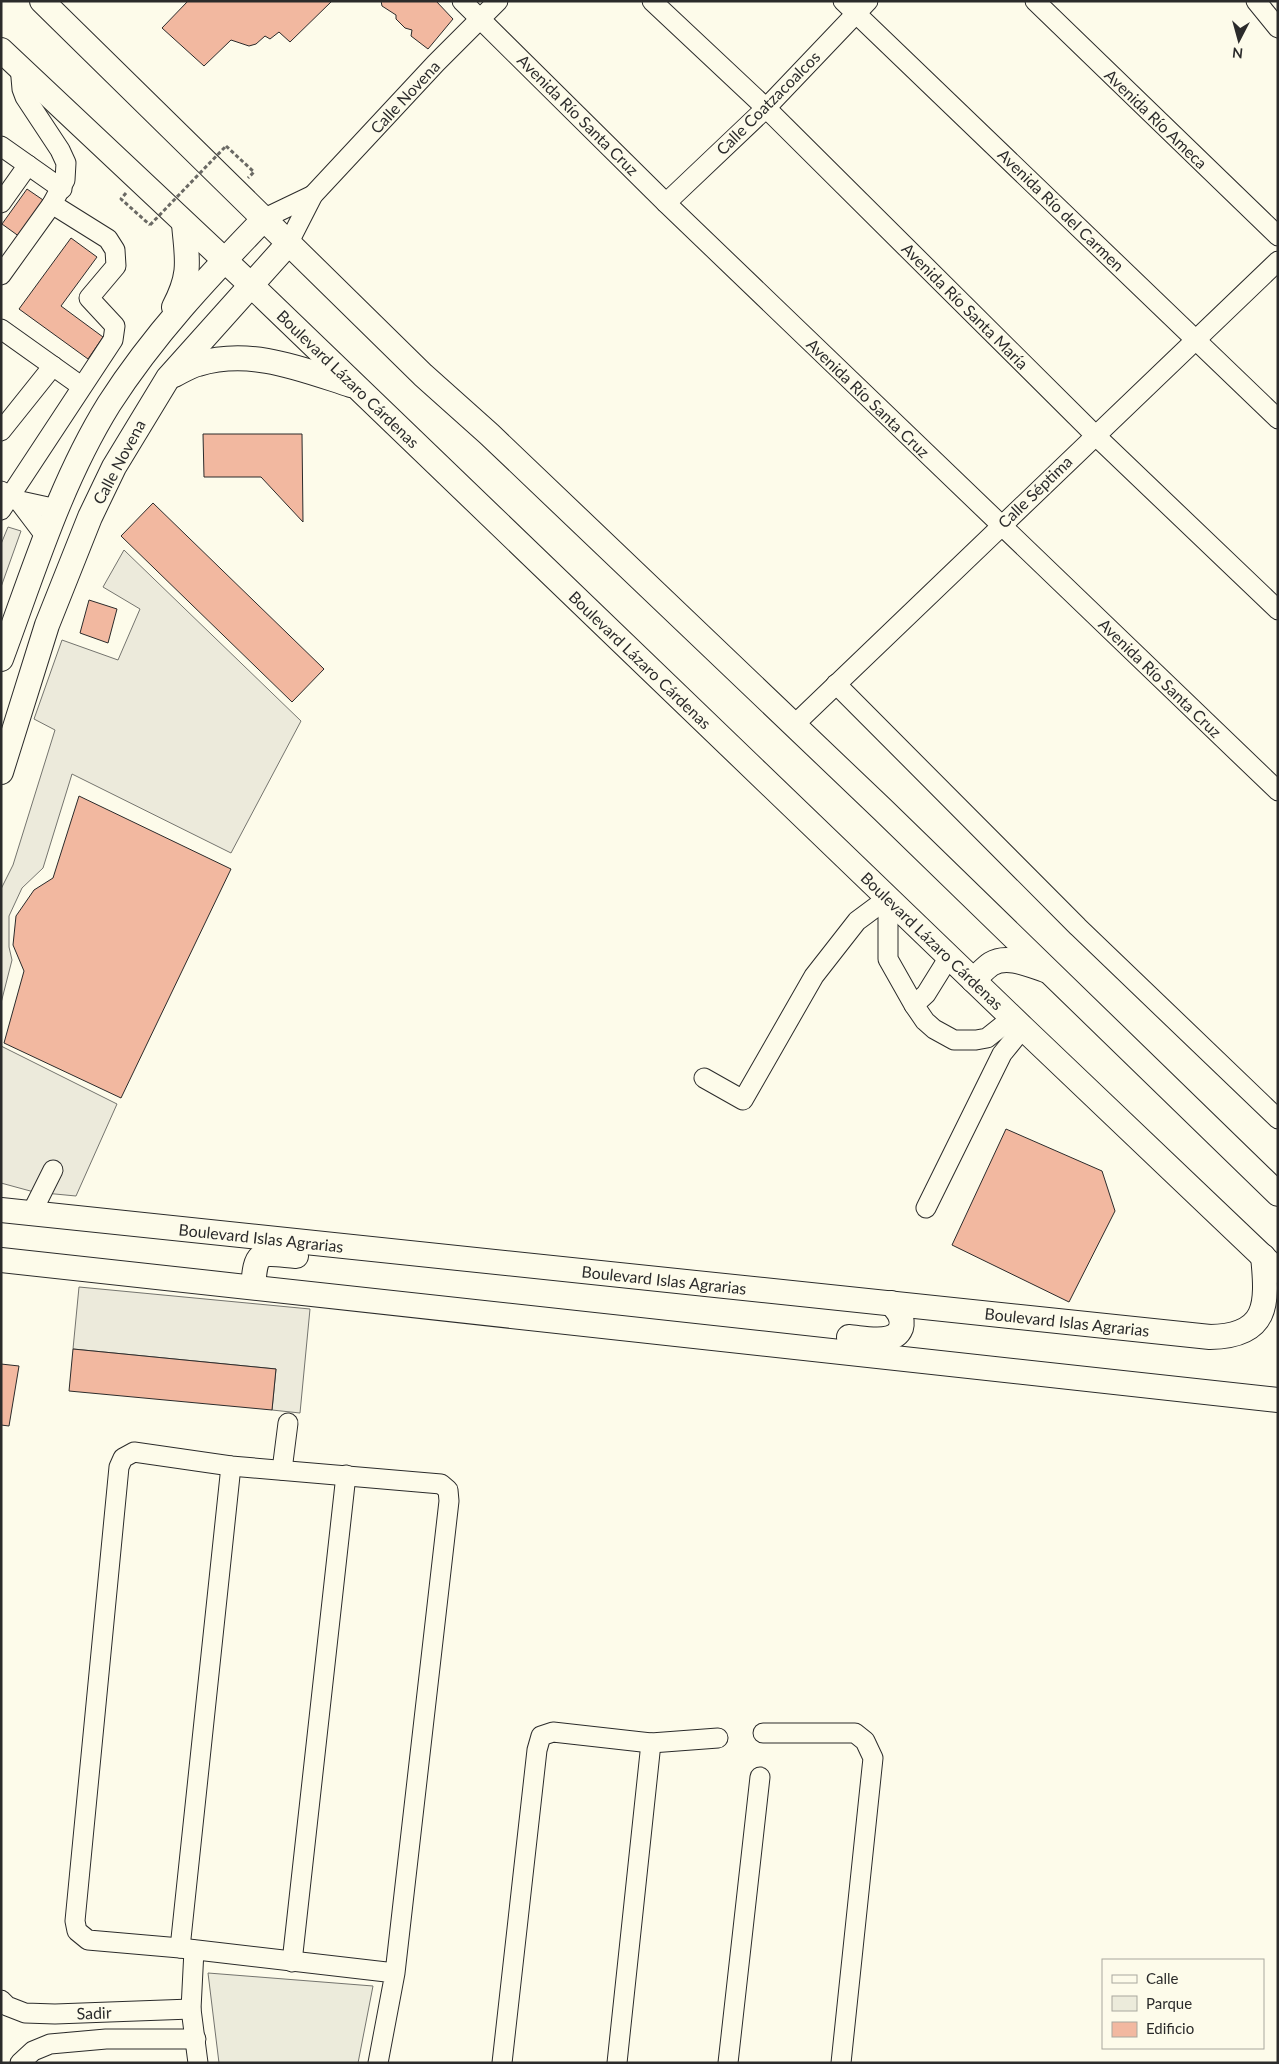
<svg xmlns="http://www.w3.org/2000/svg" width="1279" height="2064" font-family="Lato,sans-serif">
<style>
.green{fill:#ecebdb;stroke:#74746e}
.parking{fill:#eceadb;stroke:#74746e}
.building{fill:#f2b8a0;stroke:#2b2b2b}
.lines{fill:none;stroke-linecap:round;stroke-linejoin:round}
.minor-casing{stroke:#2b2b2b;stroke-width:21}
.major-casing{stroke:#2b2b2b;stroke-width:26}
.path{stroke:#6a6964;stroke-width:3;stroke-dasharray:4 2.5;stroke-linecap:butt}
.minor{stroke:#fdfbea;stroke-width:19}
.major{stroke:#fdfbea;stroke-width:24}
.path-bridge{stroke:#6a6964;stroke-width:3;stroke-dasharray:4 2.5;stroke-linecap:butt}
.labels{text-anchor:middle;stroke-width:4;stroke-linejoin:round;paint-order:stroke}
.street-label{font-size:16px;fill:#2b2b2b;stroke:#fdfbea}
</style>
<rect width="100%" height="100%" fill="#fdfbea"/>
<polygon class="green" points="208,1973 373,1986 358,2063 219,2063"/>
<g class="parking">
<polygon points="8,527 21,531 1,587 1,544"/>
<polygon points="124,550 301,721 231,853 72,774 43,868 22,888 9,916 9,947 12,960 1,1003 1,889 13,865 55,730 34,719 62,640 118,660 140,609 103,587"/>
<polygon points="1,1046 117,1104 76,1196 34,1192 1,1183"/>
<polygon points="79,1287 310,1309 300,1413 272,1410 276,1369 73,1349"/>
</g>
<g class="building">
<polygon points="188,1 332,1 290,42 279,32 270,39 265,36 256,44 249,46 231,40 204,66 162,28"/>
<polygon points="381,1 436,1 453,19 428,49 411,36 412,30 405,28 396,19 396,15 382,6"/>
<polygon points="27,189 46,202 20,237 2,224"/>
<polygon points="71,238 97,257 61,306 103,337 88,359 19,309"/>
<polygon points="203,434 302,434 303,522 261,477 204,477"/>
<polygon points="153,503 324,669 292,702 121,536"/>
<polygon points="89,600 117,609 108,643 80,633"/>
<polygon points="79,796 231,869 121,1098 4,1043 24,971 13,945 16,916 34,890 53,878"/>
<polygon points="1006,1129 1102,1171 1115,1211 1069,1302 952,1245"/>
<polygon points="73,1349 276,1369 272,1410 69,1391"/>
<polygon points="1,1364 19,1366 9,1426 1,1425"/>
</g>
<g class="lines">
<g class="minor-casing">
<g id="minor">
<polyline points="462,1 666,203 1278,791"/>
<polyline points="652,1 766,108 1095,435 1278,610"/>
<polyline points="843,1 1278,419"/>
<polyline points="1035,1 1278,236"/>
<polyline points="1256,1 1278,28"/>
<polyline points="1,146 62,189"/>
<polyline points="1,203 28,165"/>
<polyline points="666,203 766,108 868,1"/>
<polyline points="265,218 313,195"/>
<polyline points="288,244 313,195 436,63 498,1"/>
<polyline points="1,275 52,204 65,180 66,163 60,150 25,97 22,89 20,66"/>
<polyline points="1,329 81,386"/>
<polyline points="1,431 53,366"/>
<polyline points="1,491 16,500 57,509"/>
<polyline points="18,500 46,537"/>
<polyline points="1,510 113,340 115,326 89,298 116,266 115,250 108,239 52,204"/>
<polyline points="836,684 1078,927 1278,1119"/>
<polyline points="794,725 1278,261"/>
<polyline points="888,898 888,959 914,1005 925,1021 934,1029 954,1040 976,1040 987,1038 1012,1018"/>
<polyline points="914,1005 926,994 949,957"/>
<polyline points="704,1078 743,1100 814,976 857,921 888,898"/>
<polyline points="926,1208 1002,1054 1023,1028"/>
<polyline points="31,1214 53,1170"/>
<polyline points="282,1470 288,1423"/>
<polyline points="763,1733 855,1733 865,1741 873,1758 841,2063"/>
<polyline points="180,1948 231,1466"/>
<polyline points="194,1950 191,2009 198,2063"/>
<polyline points="292,1962 346,1475"/>
<polyline points="1,2000 7,2006 25,2013 55,2014 191,2009"/>
<polyline points="20,2063 33,2051 50,2044 106,2039 196,2039"/>
<polyline points="378,2063 395,1973 449,1501 448,1490 441,1484 231,1466 134,1452 123,1458 119,1467 75,1921 77,1931 88,1940 180,1948 395,1973"/>
<polyline points="502,2063 537,1750 541,1736 553,1732 651,1743 718,1738"/>
<polyline points="617,2063 651,1743"/>
<polyline points="728,2063 760,1777"/>
</g>
</g>
<g class="major-casing">
<g id="major">
<polyline points="42,1 423,375 489,434 882,809 1278,1194"/>
<polyline points="1,50 251,285 1023,1028 1278,1271"/>
<path d="M174,307C192,273 187,259 184,224"/>
<path d="M174,375C182,371 190,366 198,364C251,348 301,369 351,385"/>
<path d="M1,659C33,573 60,483 109,404C154,334 207,278 265,218"/>
<polyline points="1,772 47,625 90,517 114,467 168,378 288,244"/>
<path d="M973,980C979,975 985,968 991,964C1007,954 1030,965 1045,970"/>
<path d="M1,1210L1210,1337C1268,1336 1268,1305 1263,1256"/>
<polyline points="1,1260 1278,1400"/>
<path d="M253,1287C256,1248 260,1253 296,1256"/>
<path d="M849,1337C864,1338 894,1346 901,1328C904,1317 897,1310 891,1303"/>
</g>
</g>
<g class="path">
<polyline points="226,146 254,172 248,178"/>
<polyline points="126,193 121,199 150,225"/>
</g>
<use href="#minor" class="minor"/>
<use href="#major" class="major"/>
<polyline class="path-bridge" points="150,225 226,146"/>
</g>
<g class="labels">
<g class="street-label">
<text transform="translate(405 97) rotate(-47)" y="6">Calle Novena</text>
<text transform="translate(768 103) rotate(-45)" y="6">Calle Coatzacoalcos</text>
<text transform="translate(578 115) rotate(45)" y="6">Avenida Río Santa Cruz</text>
<text transform="translate(1156 119) rotate(44)" y="6">Avenida Río Ameca</text>
<text transform="translate(1061 210) rotate(44)" y="6">Avenida Río del Carmen</text>
<text transform="translate(965 306) rotate(45)" y="6">Avenida Río Santa María</text>
<text transform="translate(348 379) rotate(44)" y="6">Boulevard Lázaro Cárdenas</text>
<text transform="translate(868 398) rotate(44)" y="6">Avenida Río Santa Cruz</text>
<text transform="translate(119 462) rotate(-62)" y="6">Calle Novena</text>
<text transform="translate(1035 492) rotate(-44)" y="6">Calle Séptima</text>
<text transform="translate(640 660) rotate(44)" y="6">Boulevard Lázaro Cárdenas</text>
<text transform="translate(1160 678) rotate(44)" y="6">Avenida Río Santa Cruz</text>
<text transform="translate(932 941) rotate(44)" y="6">Boulevard Lázaro Cárdenas</text>
<text transform="translate(261 1238) rotate(6)" y="6">Boulevard Islas Agrarias</text>
<text transform="translate(664 1280) rotate(6)" y="6">Boulevard Islas Agrarias</text>
<text transform="translate(1067 1322) rotate(6)" y="6">Boulevard Islas Agrarias</text>
<text transform="translate(94 2013) rotate(-2)" y="6">Sadir</text>
</g>
</g>
<rect width="1279" height="2064" fill="none" stroke="#2b2b2b" stroke-width="5"/>
<rect x="1102" y="1959" width="162" height="90" fill="#fdfbea" stroke="#a9a89e"/>
<rect x="1112" y="1975" width="25" height="8" fill="#fdfbea" stroke="#a9a89e"/>
<text x="1146" y="1984" font-size="15" fill="#2b2b2b">Calle</text>
<rect x="1112" y="1996" width="25" height="15" fill="#ecebdb" stroke="#a9a89e"/>
<text x="1146" y="2009" font-size="15" fill="#2b2b2b">Parque</text>
<rect x="1112" y="2022" width="25" height="15" fill="#f2b8a0" stroke="#a9a89e"/>
<text x="1146" y="2034" font-size="15" fill="#2b2b2b">Edificio</text>
<g transform="translate(1239 40) rotate(186)" stroke="#fdfbea" stroke-width="4" paint-order="stroke">
<path d="M0-4L9 19L0 12L-9 19Z" fill="#2b2b2b"/>
<text y="-8" font-size="14" font-weight="bold" text-anchor="middle" fill="#2b2b2b">N</text>
</g>
</svg>
